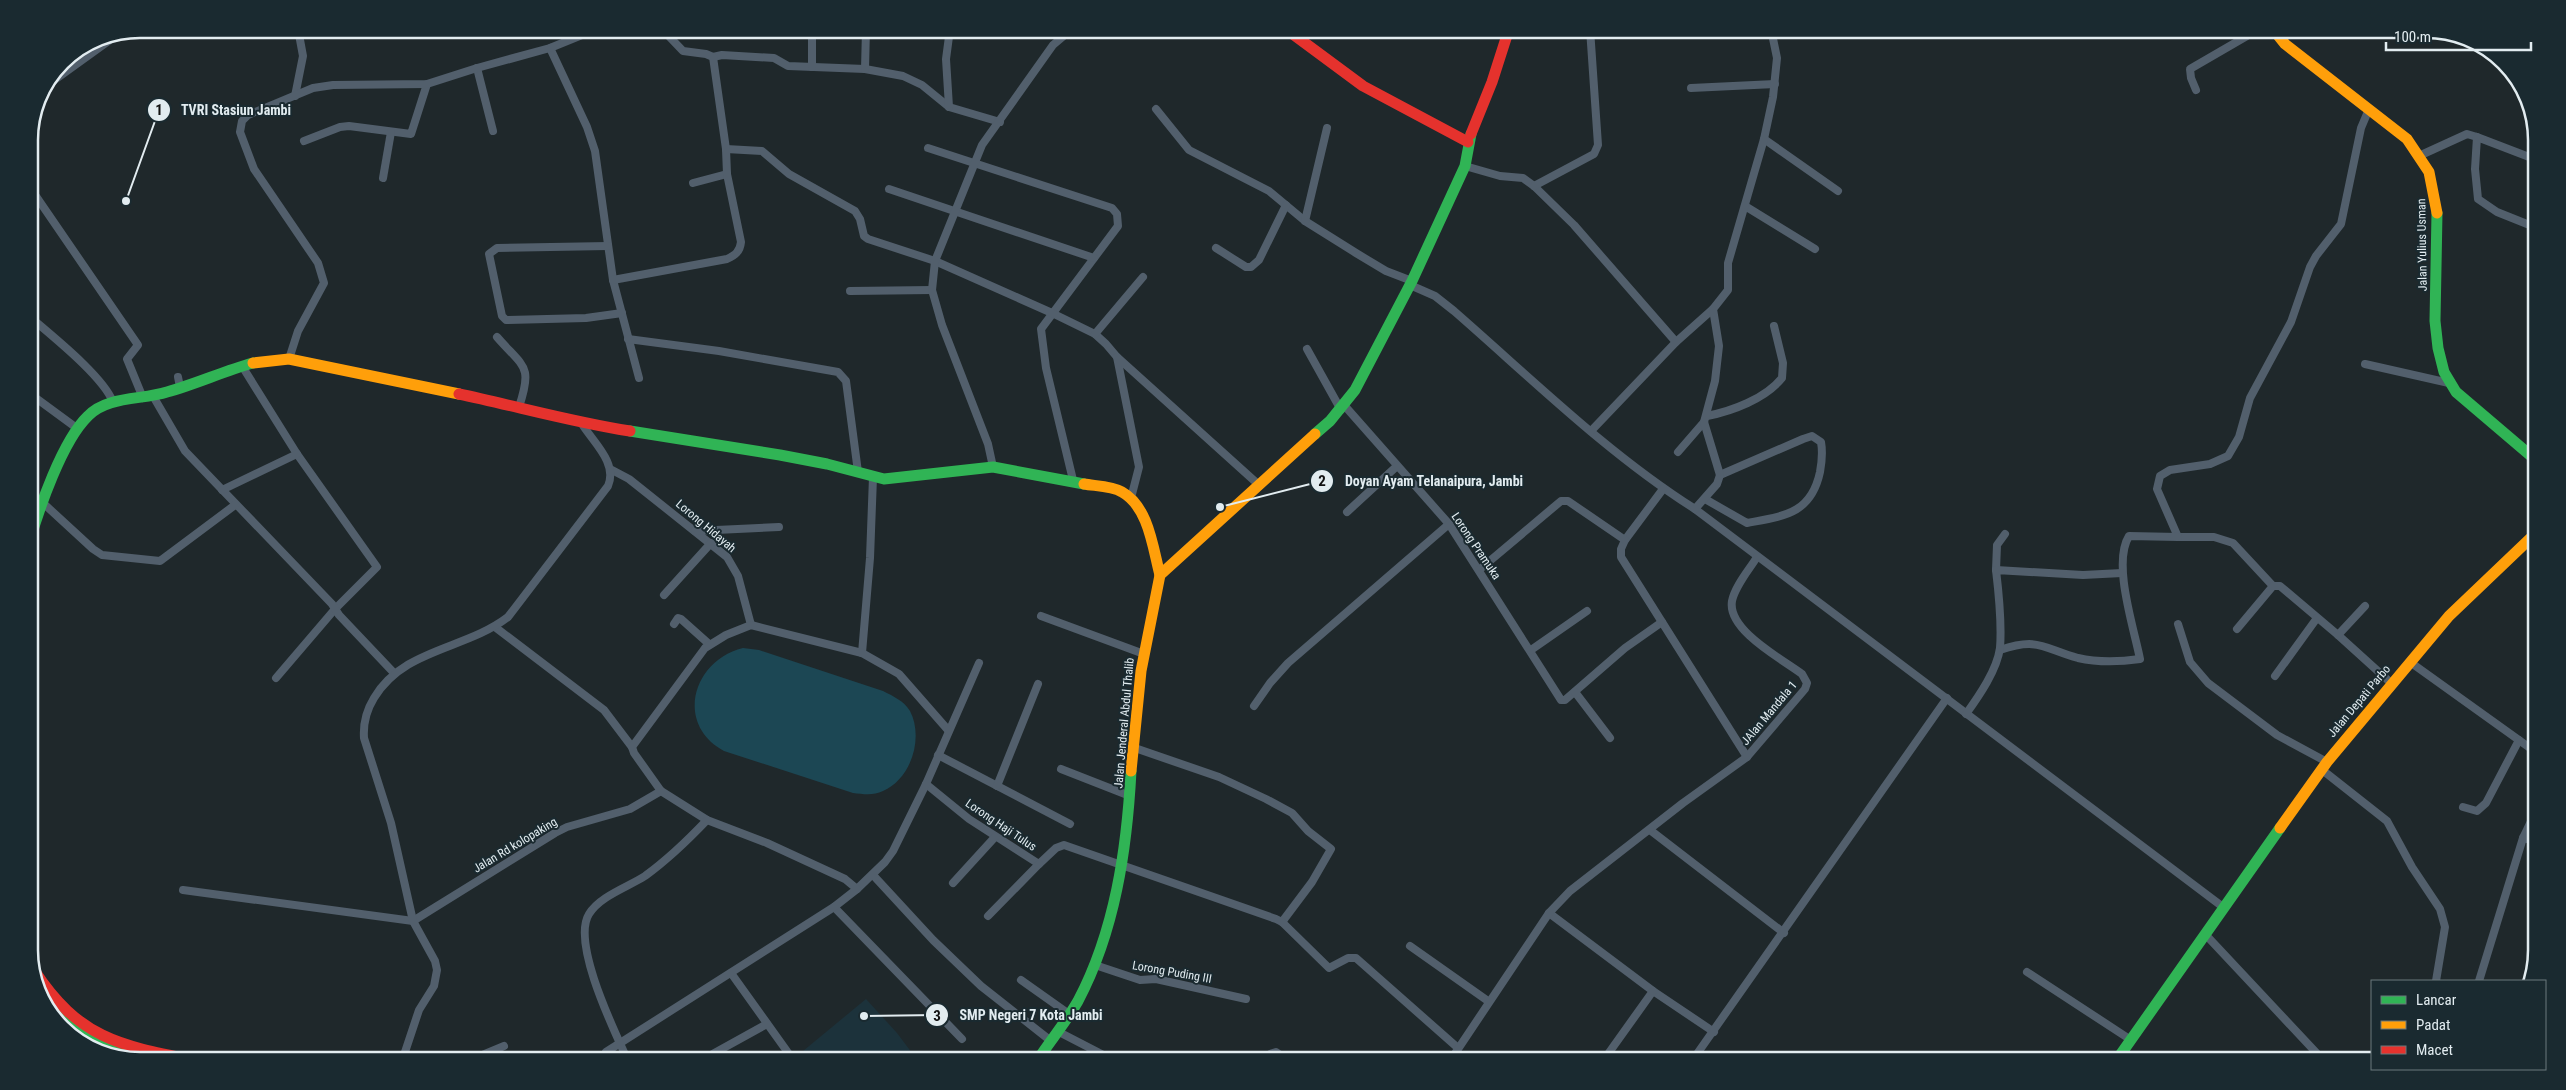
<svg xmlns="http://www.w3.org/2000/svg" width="2566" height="1090" font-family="'Roboto Condensed',sans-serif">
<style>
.built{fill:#1c323b}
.green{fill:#1c4754}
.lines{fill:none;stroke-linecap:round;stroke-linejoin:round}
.street{stroke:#525f6c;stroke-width:8}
.fast{stroke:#30b455;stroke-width:11}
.slow{stroke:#ff9f0a;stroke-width:11}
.jam{stroke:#e5322d;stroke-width:11}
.labels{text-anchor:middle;stroke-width:4;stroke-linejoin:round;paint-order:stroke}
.street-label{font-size:12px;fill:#e2ecf0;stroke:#1a2a30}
.rim{fill:none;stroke:#e2ecf0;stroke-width:2.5}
.leader{fill:none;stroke:#e2ecf0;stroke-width:2}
.callout-dot{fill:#e2ecf0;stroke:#1a2a30;stroke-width:2}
.mark-label{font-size:15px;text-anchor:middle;font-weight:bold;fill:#111}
.callout-label{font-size:14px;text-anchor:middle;font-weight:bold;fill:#e2ecf0;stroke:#1a2a30;stroke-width:4;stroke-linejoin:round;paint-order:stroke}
</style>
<rect width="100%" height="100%" fill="#1f282b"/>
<g class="built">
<polygon points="866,999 897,1033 918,1061 801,1061 797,1056"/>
<polygon points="779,1051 787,1061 761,1061"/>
</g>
<path class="green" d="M743,648L759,650L883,691C893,696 904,701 910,711C924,738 911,779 883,791C873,796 863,794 853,793L724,751C674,724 693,660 743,648Z"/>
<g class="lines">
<g class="street">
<polyline points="550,48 587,127 595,151 613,280 639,378"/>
<polyline points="713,57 722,55 774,58 788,66 865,69 903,76 922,85 949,107 1000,122"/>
<polyline points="812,67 812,29"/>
<polyline points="477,68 493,131"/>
<polyline points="865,69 866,29"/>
<polyline points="1691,88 1775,84"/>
<polyline points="42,89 121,32"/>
<polyline points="2196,90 2191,78 2190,69 2259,29"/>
<polyline points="295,96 303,56 298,29"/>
<polyline points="949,107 946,59 950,29"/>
<polyline points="1156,109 1189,150 1269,191 1305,221 1356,253 1386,271 1412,281"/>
<polyline points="1764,139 1838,191"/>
<polyline points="304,141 340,127 349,126 411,134 427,84"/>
<polyline points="928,148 1112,208 1117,214 1118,226 1041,329 1046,368 1073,480"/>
<polyline points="726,149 762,151 789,174 855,211 860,219 864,236 868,239 935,261 1052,313 1095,334 1106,344 1117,357 1139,467 1131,498"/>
<polyline points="2421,155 2467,134 2477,137"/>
<polyline points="2537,160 2477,137 2475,169 2478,199 2497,212 2537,228"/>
<polyline points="1465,166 1500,176 1523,178 1534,186 1574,225 1676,342"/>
<polyline points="383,178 391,132"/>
<polyline points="693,183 727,174"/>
<polyline points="29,186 138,345 127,359 143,398"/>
<polyline points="1534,186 1594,154 1598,145 1590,29"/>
<polyline points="889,189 1094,258"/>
<polyline points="1745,206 1815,249"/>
<polyline points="1305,221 1327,128"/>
<polyline points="608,246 497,248 489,254 502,316 506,320 586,318 622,313"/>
<polyline points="1216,248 1246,267 1251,267 1259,260 1286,205"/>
<path d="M613,280L727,259C735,255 740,252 741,242L727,174L726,149L713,57L706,54L683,51L662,29"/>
<path d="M1410,285L1435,296L1454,311C1532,379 1608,454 1695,509L2223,907"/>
<polyline points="850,291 932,290"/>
<path d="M29,316C51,335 103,376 113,402"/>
<polyline points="1095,334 1143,277"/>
<path d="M497,337C524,368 533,365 519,407"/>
<polyline points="628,339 719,351 838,372 846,381 858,472"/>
<polyline points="1307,349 1341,410"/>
<polyline points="1117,357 1259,485"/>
<polyline points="289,359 298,331 324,283 318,263 254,169 240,132 242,121 248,115 313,88 333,85 427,84 477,68 550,48 582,35 589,29"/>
<polyline points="2365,364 2449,383"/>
<polyline points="242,366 297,454 377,567 335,609 276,678"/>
<polyline points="178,377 180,387"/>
<polyline points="29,393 78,429"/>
<polyline points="153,396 185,451 332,604 339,615 394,673"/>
<polyline points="1344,405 1449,524 1561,700 1565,700 1625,648 1662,622"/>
<path d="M1707,416C1732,411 1765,399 1782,378L1783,363L1774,326"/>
<polyline points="1591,431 1676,342 1713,309"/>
<polyline points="1678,452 1704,422"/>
<polyline points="993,467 988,444 942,325 932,290 935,261 982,145 1053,45 1072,29"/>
<polyline points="612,470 629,479 727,557 738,576 751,625"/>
<polyline points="1663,489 1625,540 1621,549 1621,557 1747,757"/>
<polyline points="222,490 297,454"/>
<path d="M1705,499L1747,523C1784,516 1811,514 1820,472C1822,461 1823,453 1821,442L1812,436L1803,439L1720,475"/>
<polyline points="43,503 93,549 102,555 160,561 235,505"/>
<polyline points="1695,509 1717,484 1720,475 1704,422 1715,381 1719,346 1713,309 1728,290 1728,263 1764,139 1773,97 1777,58 1771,29"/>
<polyline points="1347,512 1397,466"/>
<polyline points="695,531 779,527"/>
<polyline points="1479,570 1561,501 1568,501 1625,540"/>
<polyline points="1996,570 1997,545 2005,534"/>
<polyline points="2273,586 2233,543 2214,537 2178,537 2157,489 2160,476 2170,470 2210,464 2228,456 2239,437 2250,398 2291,322 2310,267 2316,256 2341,224 2361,128 2369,109"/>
<polyline points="664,595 711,543"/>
<polyline points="1041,616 1144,654"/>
<polyline points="674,624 678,618 681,619 709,644"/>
<polyline points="2178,624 2190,662 2208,683 2277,735 2327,762"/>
<polyline points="495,627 604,710 632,747"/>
<polyline points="2237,629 2273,586 2280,586 2338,635 2391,683"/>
<polyline points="2338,635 2365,606"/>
<polyline points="1531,650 1587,611"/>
<path d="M2000,650C2038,637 2043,648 2078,658C2100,663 2119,662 2140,659C2134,628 2112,563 2129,536L2178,537"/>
<polyline points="862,653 870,558 873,477"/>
<polyline points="2410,662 2537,753"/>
<polyline points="2275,676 2317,618"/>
<polyline points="1575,692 1610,738"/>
<polyline points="1254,706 1270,683 1288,663 1449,524"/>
<path d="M1966,714C1979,696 1997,670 2000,648C2002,623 1999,595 1996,570L2083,575L2122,573"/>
<polyline points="1132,747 1219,777 1266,799 1292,813 1308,831 1331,849 1312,882 1282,922"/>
<polyline points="938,755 1070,824"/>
<polyline points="1061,769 1130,796"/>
<polyline points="2321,769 2387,821 2412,867 2440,909 2445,927 2436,981"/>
<polyline points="926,784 969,819 1039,864 1056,848 1064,845 1276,919 1282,922 1329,968 1348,958 1356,958 1458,1048"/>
<polyline points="997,786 1038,684"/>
<polyline points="2463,807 2477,811 2486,803 2519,740"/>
<polyline points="1650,830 1784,933"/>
<polyline points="2523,838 2537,841"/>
<polyline points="873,875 933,940 981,986 1051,1041"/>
<polyline points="953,883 995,837"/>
<polyline points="857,889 885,862 893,851 926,784 979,663"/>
<polyline points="183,890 413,921 555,833 567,827 630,809 661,791"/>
<polyline points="834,907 962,1039"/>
<polyline points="1549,913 1653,991 1714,1032"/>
<polyline points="988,916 1039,864"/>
<polyline points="2205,934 2324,1061"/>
<polyline points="1410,946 1488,1001"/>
<polyline points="1095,965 1140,980 1156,979 1246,999"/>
<polyline points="2027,972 2131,1040"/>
<polyline points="731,973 794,1061"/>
<polyline points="1021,980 1069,1014"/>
<polyline points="2479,981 2523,838 2537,809"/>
<polyline points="1057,1031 1115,1061"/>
<polyline points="606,1052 834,907 857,889 845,879 767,843 707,820 661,791 634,753 632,747 705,648 726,635 751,625 862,653 899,674 948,730"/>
<polyline points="2252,1060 2253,1061"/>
<path d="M402,1061L419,1010L434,986L437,970L435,961L413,921L391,823L364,738C363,723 366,711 374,698C404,648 465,650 508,617L608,486C618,463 593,442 582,424"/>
<polyline points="468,1061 504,1046"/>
<path d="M628,1061C615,1032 571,943 589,914C600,896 628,887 645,876C667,860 688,840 707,820"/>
<polyline points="700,1061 767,1024"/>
<polyline points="1264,1061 1270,1054 1276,1052 1289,1061"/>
<path d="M1450,1061L1549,913L1570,891L1683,803L1747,757L1805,689L1807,683L1802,674C1782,659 1727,630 1732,601C1735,586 1749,570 1757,557"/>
<polyline points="1603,1061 1653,991"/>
<polyline points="1692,1061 1947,698"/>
</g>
<g class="fast">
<polyline points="2437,213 2435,321 2438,348 2444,372 2456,392 2537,461"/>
<polyline points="630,431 780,455 827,464 884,479 993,467 1084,484"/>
<polyline points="1315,434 1330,421 1355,390 1412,281 1465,166 1471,134"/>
<path d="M29,543C39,509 62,441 88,416C107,396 142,400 167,392C196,384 224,371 253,363"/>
<path d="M44,999C79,1036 111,1048 160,1061"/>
<path d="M1037,1061C1050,1041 1066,1022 1078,1001C1115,931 1127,849 1131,771"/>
<polyline points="2116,1061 2280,828"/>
</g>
<g class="slow">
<polyline points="2273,29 2285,44 2407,139 2429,172 2437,213"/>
<polyline points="253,363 289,359 459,394"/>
<path d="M1084,484C1095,486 1112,486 1122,492C1149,507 1153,549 1160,575"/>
<polyline points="1131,771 1141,671 1160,575 1315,434"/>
<polyline points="2280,828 2327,762 2449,616 2537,532"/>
</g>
<g class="jam">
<polyline points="1286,29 1363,86 1468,142"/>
<polyline points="1471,134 1492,82 1509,29"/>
<path d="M459,394C516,406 572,422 630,431"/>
<path d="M34,970C80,1040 121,1046 199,1061"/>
</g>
</g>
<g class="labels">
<g class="street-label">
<text transform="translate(2422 245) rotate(-91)" y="4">Jalan Yulius Usman</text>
<text transform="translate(706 526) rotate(40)" y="4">Lorong Hidayah</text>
<text transform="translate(1476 546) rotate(56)" y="4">Lorong Pramuka</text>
<text transform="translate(2359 701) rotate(-50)" y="4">Jalan Depati Parbo</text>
<text transform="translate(1769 713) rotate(-50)" y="4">JAlan Mandala 1</text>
<text transform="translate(1124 723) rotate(-85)" y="4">Jalan Jenderal Abdul Thalib</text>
<text transform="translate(1001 825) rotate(34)" y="4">Lorong Haji Tulus</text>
<text transform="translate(515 845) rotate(-31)" y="4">Jalan Rd kolopaking</text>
<text transform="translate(1172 972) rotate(10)" y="4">Lorong Puding III</text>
</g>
</g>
<path d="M0 0H2566V1090H0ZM140 38H2426A102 102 0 0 1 2528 140V950A102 102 0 0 1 2426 1052H140A102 102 0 0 1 38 950V140A102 102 0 0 1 140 38Z" fill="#1a2a30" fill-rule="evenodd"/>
<path class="rim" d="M140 38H2426A102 102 0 0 1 2528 140V950A102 102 0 0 1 2426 1052H140A102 102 0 0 1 38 950V140A102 102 0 0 1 140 38Z"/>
<path class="leader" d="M126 201L159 110M1220 507L1322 481M864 1016L937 1015"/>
<g class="callout-dot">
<circle cx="126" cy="201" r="5"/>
<circle cx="1220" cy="507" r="5"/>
<circle cx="864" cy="1016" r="5"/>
<circle cx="159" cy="110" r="12"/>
<circle cx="1322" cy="481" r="12"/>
<circle cx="937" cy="1015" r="12"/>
</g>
<g class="mark-label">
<text x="159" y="115">1</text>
<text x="1322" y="486">2</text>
<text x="937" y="1021">3</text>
</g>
<g class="callout-label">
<text x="236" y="115">TVRI Stasiun Jambi</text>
<text x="1434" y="486">Doyan Ayam Telanaipura, Jambi</text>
<text x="1031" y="1020">SMP Negeri 7 Kota Jambi</text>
</g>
<rect x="2371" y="980" width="175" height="90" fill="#1a2a30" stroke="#6a787d"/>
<rect x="2381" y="996" width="25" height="8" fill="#30b455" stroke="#6a787d"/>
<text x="2416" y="1005" font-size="15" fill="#e2ecf0">Lancar</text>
<rect x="2381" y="1021" width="25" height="8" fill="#ff9f0a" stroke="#6a787d"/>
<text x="2416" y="1030" font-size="15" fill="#e2ecf0">Padat</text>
<rect x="2381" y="1046" width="25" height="8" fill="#e5322d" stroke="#6a787d"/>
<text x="2416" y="1055" font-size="15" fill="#e2ecf0">Macet</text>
<path d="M2386 42v8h145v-8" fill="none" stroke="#e2ecf0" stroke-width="2.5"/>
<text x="2394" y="42" font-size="15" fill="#e2ecf0" stroke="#1a2a30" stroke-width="4" paint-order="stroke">100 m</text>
</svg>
